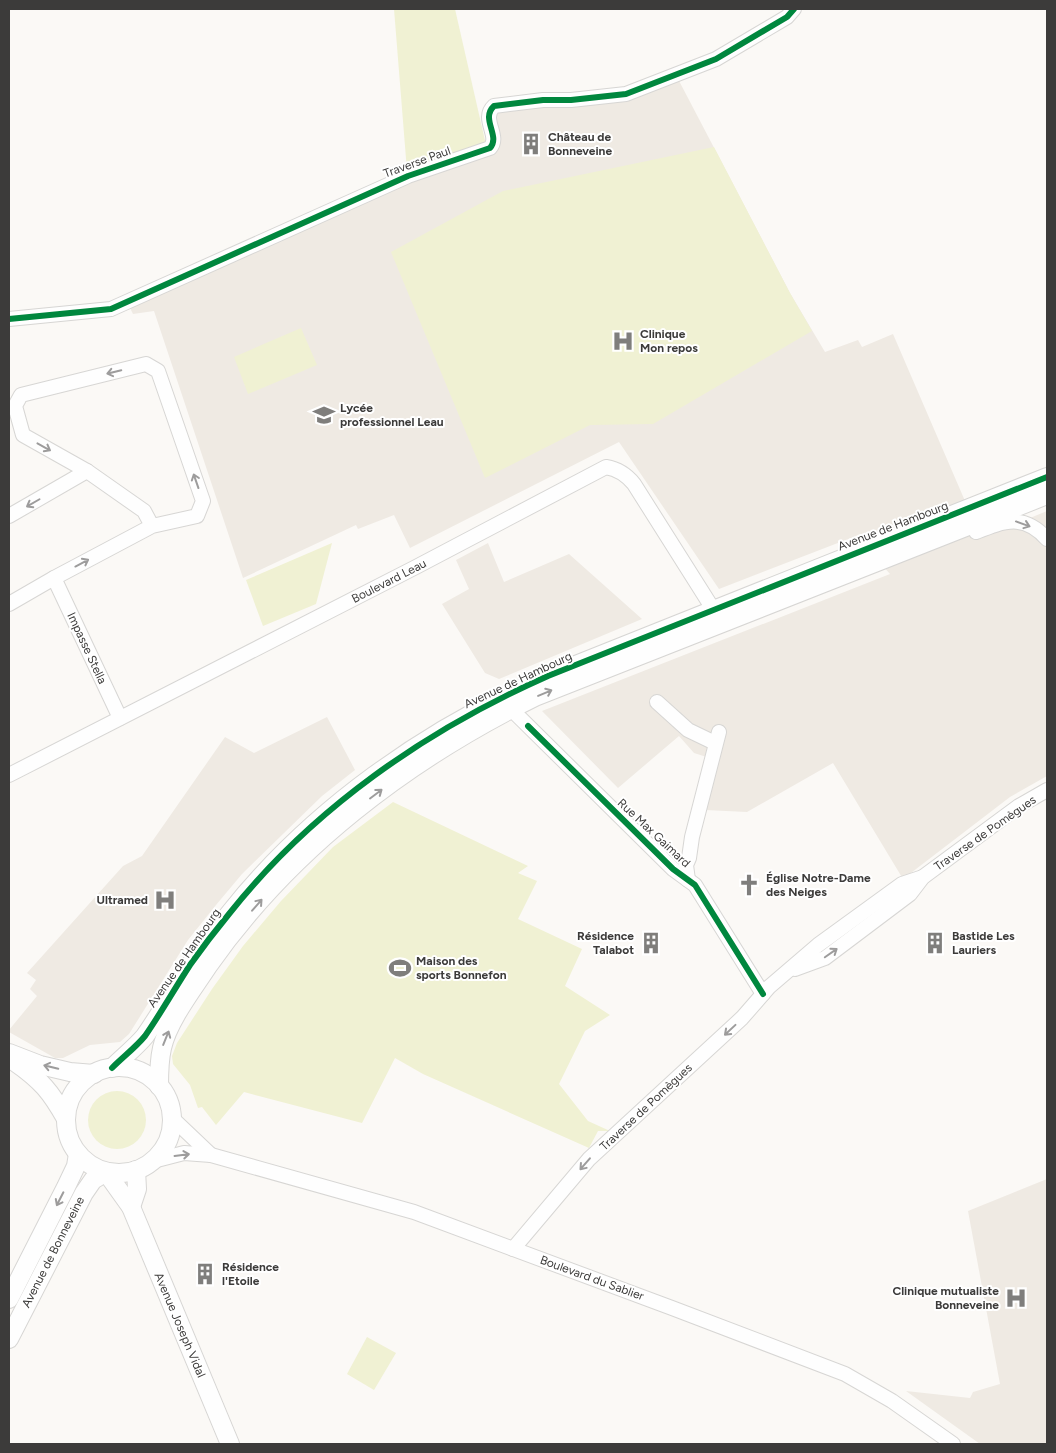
<svg xmlns="http://www.w3.org/2000/svg" width="1056" height="1453" font-family="Figtree,sans-serif">
<style>
.built{fill:#efeae3}
.green{fill:#f0f1d3}
.lines{fill:none;stroke-linecap:round;stroke-linejoin:round}
.minor-casing{stroke:#d7d6d4;stroke-width:16}
.tertiary-casing{stroke:#d7d6d4;stroke-width:20}
.minor{stroke:#fefefe;stroke-width:14}
.tertiary{stroke:#fefefe;stroke-width:18}
.cycleway-casing{stroke:#fff;stroke-width:9}
.cycleway{stroke:#00873e;stroke-width:6}
.oneway{stroke:#9d9c9c}
.labels{text-anchor:middle;stroke-width:4;stroke-linejoin:round;paint-order:stroke}
.poi-label{font-size:12px;font-weight:bold;fill:#3c3b3a;stroke:#fff;text-anchor:start}
.street-label{font-size:12px;fill:#3c3b3a;stroke:#fff}
</style>
<rect width="100%" height="100%" fill="#fbf9f6"/>
<g class="built">
<polygon points="677,77 790,293 825,352 858,340 862,347 893,334 981,538 1047,511 1047,776 1010,797 903,879 833,763 747,812 705,810 716,760 694,753 679,736 618,788 542,711 890,574 856,536 719,589 619,442 410,548 394,515 358,529 356,525 243,578 154,311 133,314 131,310 132,301 389,188 492,151 493,112 596,100"/>
<polygon points="488,543 504,582 569,554 642,619 499,679 485,673 442,604 469,589 456,560"/>
<polygon points="327,717 355,770 322,796 242,874 216,905 188,940 129,1034 120,1042 90,1045 63,1058 55,1058 9,1032 9,1030 37,996 30,989 36,980 27,973 123,866 142,856 225,737 254,753"/>
<polygon points="1047,1179 1047,1444 980,1444 906,1391 970,1398 973,1392 1000,1384 968,1211"/>
</g>
<g class="green">
<polygon points="394,9 455,9 486,145 407,171"/>
<polygon points="714,147 790,293 812,331 653,424 590,425 485,478 391,252 503,191"/>
<polygon points="301,328 317,365 248,394 234,357"/>
<polygon points="332,543 316,604 263,626 246,580"/>
<polygon points="393,802 528,866 518,873 537,881 518,919 582,949 565,986 610,1015 585,1031 559,1084 588,1121 610,1131 598,1131 589,1148 423,1074 395,1058 362,1123 244,1092 216,1125 202,1107 198,1108 190,1085 173,1064 172,1056 177,1043 212,989 243,946 281,901 333,847"/>
<circle cx="117" cy="1120" r="29"/>
<polygon points="367,1337 396,1353 374,1390 347,1374"/>
</g>
<g class="lines">
<g class="minor-casing">
<g id="minor">
<path d="M9,319L111,309L408,176L490,148C501,136 480,119 494,106L543,100H571L626,94L716,59L787,17L794,9"/>
<polyline points="9,516 87,471"/>
<path d="M976,532C1004,521 1024,513 1047,539"/>
<polyline points="54,578 120,718"/>
<polyline points="9,604 54,578 152,526 144,511 87,471 23,435 15,406 21,395 146,364 158,371 203,501 197,516 152,526"/>
<polyline points="657,702 688,730 715,743"/>
<polyline points="511,709 673,869 695,885 763,994"/>
<path d="M9,775L414,568L606,467C618,469 626,474 634,484L713,609"/>
<polyline points="688,880 686,865 689,858 692,837 719,732"/>
<polyline points="795,969 825,958 910,894 923,877 1019,806 1047,790"/>
<polyline points="171,1117 211,1155"/>
<polyline points="153,1161 184,1153 211,1155 414,1212 672,1308 845,1374 892,1401 953,1444"/>
<polyline points="513,1249 589,1159 742,1018 769,987 818,945 902,884 923,877"/>
</g>
</g>
<g class="tertiary-casing">
<g id="tertiary">
<polyline points="9,1053 40,1065 70,1072 94,1074"/>
<path d="M15,1062C41,1080 51,1092 66,1119"/>
<circle cx="119" cy="1120" r="53"/>
<path d="M112,1068C123,1057 136,1047 145,1036C161,1013 175,988 190,965C202,948 215,931 229,914C312,809 426,730 548,676L1047,477"/>
<path d="M159,1086C159,1073 159,1061 162,1048C168,1021 193,989 208,966C290,849 407,760 535,697L1047,495"/>
<polyline points="106,1172 131,1207 230,1444"/>
<polyline points="131,1207 137,1189 136,1170"/>
<polyline points="9,1299 66,1187 76,1166 78,1154"/>
<polyline points="9,1339 84,1193 93,1180 106,1172"/>
</g>
</g>
<use href="#minor" class="minor"/>
<use href="#tertiary" class="tertiary"/>
<g class="cycleway-casing">
<g id="cycleway">
<path d="M9,319L111,309L408,176L490,148C501,136 480,119 494,106L543,100H571L626,94L716,59L787,17L794,9"/>
<polyline points="528,726 673,869 695,885 763,994"/>
<path d="M112,1068C123,1057 136,1047 145,1036C161,1013 175,988 190,965C202,948 215,931 229,914C312,809 426,730 548,676L1047,477"/>
</g>
</g>
<use href="#cycleway" class="cycleway"/>
</g>
<defs><path id="oneway-shaft" d="M-6 0H5M1.5-3L5.5 0L1.5 3" fill="none" stroke-width="1.6" stroke-linecap="round" stroke-linejoin="round" transform="scale(1.25)"/></defs>
<g class="oneway">
<use href="#oneway-shaft" transform="translate(114 372) rotate(166)"/>
<use href="#oneway-shaft" transform="translate(44 447) rotate(29)"/>
<use href="#oneway-shaft" transform="translate(196 481) rotate(-109)"/>
<use href="#oneway-shaft" transform="translate(33 503) rotate(150)"/>
<use href="#oneway-shaft" transform="translate(1023 524) rotate(20)"/>
<use href="#oneway-shaft" transform="translate(82 563) rotate(-28)"/>
<use href="#oneway-shaft" transform="translate(545 693) rotate(-23)"/>
<use href="#oneway-shaft" transform="translate(376 794) rotate(-37)"/>
<use href="#oneway-shaft" transform="translate(257 905) rotate(-49)"/>
<use href="#oneway-shaft" transform="translate(831 953) rotate(-35)"/>
<use href="#oneway-shaft" transform="translate(730 1030) rotate(137)"/>
<use href="#oneway-shaft" transform="translate(166 1038) rotate(-68)"/>
<use href="#oneway-shaft" transform="translate(51 1067) rotate(-166)"/>
<use href="#oneway-shaft" transform="translate(182 1155) rotate(-7)"/>
<use href="#oneway-shaft" transform="translate(585 1164) rotate(131)"/>
<use href="#oneway-shaft" transform="translate(60 1199) rotate(117)"/>
</g>
<defs>
<g id="building-bare" transform="scale(1.725)"><path d="M-4-6H4V6H1V3H-1V6H-4ZM-2.5-4.3h1.7v1.8h-1.7ZM.8-4.3h1.7v1.8H.8ZM-2.5-1h1.7V.8h-1.7ZM.8-1h1.7V.8H.8Z" fill="#7f7e7c" stroke="#fff" stroke-width="2.5" paint-order="stroke"/></g>
<g id="hospital-bare" transform="scale(1.725)"><path d="M-5-5h3v3.5h4V-5h3V5h-3V1.5h-4V5h-3Z" fill="#7f7e7c" stroke="#fff" stroke-width="2.5" paint-order="stroke"/></g>
<g id="school-bare" transform="scale(1.725)"><path d="M0-5L7-2L0 1L-7-2ZM-4 1L0 2.5L4 1V4Q0 6-4 4Z" fill="#7f7e7c" stroke="#fff" stroke-width="2.5" paint-order="stroke"/></g>
<g id="church-bare" transform="scale(1.725)"><path d="M-1.2-6h2.4v3.5h3.3v2.4h-3.3V6h-2.4V-.1h-3.3v-2.4h3.3Z" fill="#7f7e7c" stroke="#fff" stroke-width="2.5" paint-order="stroke"/></g>
<g id="stadium-bare" transform="scale(1.725)"><path d="M0-5a6.5 5 0 1 0 0 10a6.5 5 0 1 0 0-10ZM-3.5-1.8h7v3.6h-7Z" fill="#7f7e7c" stroke="#fff" stroke-width="2.5" paint-order="stroke"/></g>
</defs>
<g fill-rule="evenodd">
<use href="#building-bare" x="531" y="144"/>
<use href="#hospital-bare" x="623" y="341"/>
<use href="#school-bare" x="324" y="415"/>
<use href="#church-bare" x="749" y="885"/>
<use href="#hospital-bare" x="165" y="900"/>
<use href="#building-bare" x="651" y="943"/>
<use href="#building-bare" x="935" y="943"/>
<use href="#stadium-bare" x="400" y="968"/>
<use href="#building-bare" x="205" y="1274"/>
<use href="#hospital-bare" x="1016" y="1298"/>
</g>
<g class="labels">
<g class="poi-label">
<text x="548" y="141">Château de<tspan x="548" dy="14">Bonneveine</tspan></text>
<text x="640" y="338">Clinique<tspan x="640" dy="14">Mon repos</tspan></text>
<text x="340" y="412">Lycée<tspan x="340" dy="14">professionnel Leau</tspan></text>
<text x="766" y="882">Église Notre-Dame<tspan x="766" dy="14">des Neiges</tspan></text>
<text x="148" y="904" text-anchor="end">Ultramed</text>
<text x="634" y="940" text-anchor="end">Résidence<tspan x="634" dy="14">Talabot</tspan></text>
<text x="952" y="940">Bastide Les<tspan x="952" dy="14">Lauriers</tspan></text>
<text x="416" y="965">Maison des<tspan x="416" dy="14">sports Bonnefon</tspan></text>
<text x="222" y="1271">Résidence<tspan x="222" dy="14">l'Etoile</tspan></text>
<text x="999" y="1295" text-anchor="end">Clinique mutualiste<tspan x="999" dy="14">Bonneveine</tspan></text>
</g>
<g class="street-label">
<text transform="translate(417 162) rotate(-20)" y="4">Traverse Paul</text>
<text transform="translate(893 526) rotate(-21)" y="4">Avenue de Hambourg</text>
<text transform="translate(389 581) rotate(-27)" y="4">Boulevard Leau</text>
<text transform="translate(87 648) rotate(65)" y="4">Impasse Stella</text>
<text transform="translate(518 680) rotate(-25)" y="4">Avenue de Hambourg</text>
<text transform="translate(654 833) rotate(43)" y="4">Rue Max Gaimard</text>
<text transform="translate(985 833) rotate(-35)" y="4">Traverse de Pomègues</text>
<text transform="translate(184 958) rotate(-55)" y="4">Avenue de Hambourg</text>
<text transform="translate(646 1107) rotate(-43)" y="4">Traverse de Pomègues</text>
<text transform="translate(53 1252) rotate(-63)" y="4">Avenue de Bonneveine</text>
<text transform="translate(592 1278) rotate(20)" y="4">Boulevard du Sablier</text>
<text transform="translate(180 1325) rotate(67)" y="4">Avenue Joseph Vidal</text>
</g>
</g>
<rect width="1056" height="1453" fill="none" stroke="#3c3b3a" stroke-width="20"/>
</svg>
